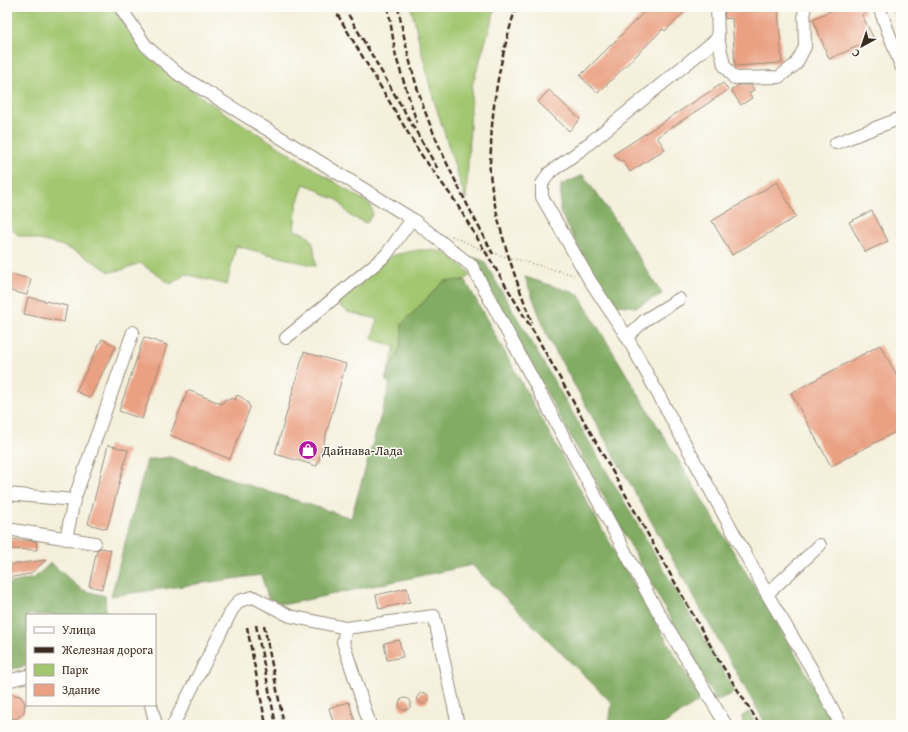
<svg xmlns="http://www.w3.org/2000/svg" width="908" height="732" font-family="'Gentium Book Plus',serif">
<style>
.green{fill:#a3c771;stroke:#6f7848}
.forest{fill:#82ac63;stroke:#5e6b40}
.building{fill:#eaa082}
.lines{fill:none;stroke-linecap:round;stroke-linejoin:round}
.minor-casing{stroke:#988d7d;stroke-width:14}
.path{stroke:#988d7d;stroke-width:1.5;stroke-dasharray:1 3;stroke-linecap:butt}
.minor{stroke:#fff;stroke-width:12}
.rail{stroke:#3b2a1e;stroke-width:2.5;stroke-dasharray:6 3;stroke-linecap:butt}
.labels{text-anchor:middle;stroke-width:3;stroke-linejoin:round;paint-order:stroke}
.poi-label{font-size:13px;fill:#3b2a1e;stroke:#fdfcf7;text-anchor:start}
</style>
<rect width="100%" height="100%" fill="#fdfcf7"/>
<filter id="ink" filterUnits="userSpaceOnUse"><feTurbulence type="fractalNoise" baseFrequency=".025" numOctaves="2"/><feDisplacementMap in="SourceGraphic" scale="8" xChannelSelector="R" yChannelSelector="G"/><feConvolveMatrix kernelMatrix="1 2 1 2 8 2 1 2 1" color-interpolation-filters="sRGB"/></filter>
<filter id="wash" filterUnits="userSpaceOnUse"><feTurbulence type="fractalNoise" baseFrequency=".012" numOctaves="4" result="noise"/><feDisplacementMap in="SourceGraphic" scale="16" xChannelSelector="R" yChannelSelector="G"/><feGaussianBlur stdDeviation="0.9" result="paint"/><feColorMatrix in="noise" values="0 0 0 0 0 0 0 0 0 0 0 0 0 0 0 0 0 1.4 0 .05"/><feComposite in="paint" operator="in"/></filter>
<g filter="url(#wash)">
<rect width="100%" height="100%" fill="#f4f0dc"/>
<g class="green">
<path d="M7,7H113L140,48L168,74L222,111L371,205L373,214L366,223L350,216L338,200L324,195L317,189L304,184L297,204L294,230C317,237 313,244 316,266L236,246L227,285L186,274L171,284L140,263L122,270L110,272L81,254L60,245L18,235L7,224Z"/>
<polygon points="411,7 496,7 472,86 466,201 431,91"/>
<path d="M418,250C448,249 450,255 471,274L465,280L444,281L402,324L401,345L385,380L395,347L372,339L377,319L348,312L336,303L385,260L394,255Z"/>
</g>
<g class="forest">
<polygon points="583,175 612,215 662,294 636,307 617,305 591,271 560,212 561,185"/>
<polygon points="472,257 484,261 735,692 716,701"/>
<polygon points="525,277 578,294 800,662 835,725 766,725 548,338"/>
<polygon points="465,280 602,529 701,700 662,725 609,725 612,703 472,565 287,604 269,601 261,575 111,596 147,460 170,457 248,485 351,518 390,384 385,380 401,345 402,324 444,281"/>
<polygon points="51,563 82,590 105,596 106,615 27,615 27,666 7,670 7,584 34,578"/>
<polygon points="749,712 756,725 743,725 742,716"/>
</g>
<g id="blocks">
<g class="building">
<polygon points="638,7 690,7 665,31 663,29 598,93 580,76 644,12"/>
<polygon points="724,7 778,7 782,63 735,66 732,18 725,19"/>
<polygon points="839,7 863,7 866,13 862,15 874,39 829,59 813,19"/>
<polygon points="723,83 728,90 657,137 665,149 630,172 623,160 620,161 614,154"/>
<polygon points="739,85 751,85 754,90 749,93 752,98 741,105 731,90"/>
<polygon points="549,90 580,119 569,131 538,102"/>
<polygon points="777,182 796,217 732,255 712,221"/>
<polygon points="872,211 888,241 865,252 849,222"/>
<polygon points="7,273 31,279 27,295 7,290"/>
<polygon points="28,297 67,306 64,322 24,314"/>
<polygon points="144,337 167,345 142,419 119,411"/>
<polygon points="102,339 116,346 90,398 76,391"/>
<polygon points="880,345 901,383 901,429 831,466 791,393"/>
<polygon points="304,352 346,364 317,466 275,454"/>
<polygon points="188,390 222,404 225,399 230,400 231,398 235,400 237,395 243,398 248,403 250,408 230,459 170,435"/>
<polygon points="108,445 128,450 107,529 88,524"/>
<polygon points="7,539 36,541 37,550 7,549"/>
<polygon points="101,548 111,550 102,589 89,586 97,550"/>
<polygon points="46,560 30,574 7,578 7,565"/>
<polygon points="407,588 410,602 379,609 376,595"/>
<polygon points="399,640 403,657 387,660 384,643"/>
<circle cx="423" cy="698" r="5.5"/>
<polygon points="11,694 20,696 25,703 24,712 16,719 7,717 7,695"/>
<circle cx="405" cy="704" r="6"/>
<polygon points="349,702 356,725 334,725 329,708"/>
</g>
</g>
</g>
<g filter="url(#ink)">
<use href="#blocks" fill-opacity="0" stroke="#988d7d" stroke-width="1"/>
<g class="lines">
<g class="minor-casing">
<g id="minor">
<polyline points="120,7 146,46 178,74 412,219 472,266 650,598 726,725"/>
<polyline points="717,7 718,38 724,65 734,78 779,77 796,64 805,47 804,7"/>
<polyline points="879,7 901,66"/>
<polyline points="718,38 581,150 549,173 542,184 542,197 589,279 627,337 767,594 811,668 841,725"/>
<polyline points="836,143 901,118"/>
<polyline points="627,337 645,320 679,299"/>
<polyline points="286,338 386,255 412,219"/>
<polyline points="7,494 74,500"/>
<polyline points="7,529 95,543"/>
<polyline points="66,539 74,500 133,332"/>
<polyline points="767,594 820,545"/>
<polyline points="7,681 27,676"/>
<polyline points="151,705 156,725"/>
<polyline points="173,725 232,610 239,601 253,597 290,616 346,628"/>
<polyline points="370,725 343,642 346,628 434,616 458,725"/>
</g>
</g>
<g class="path">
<polyline points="895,7 901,22"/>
<polyline points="452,236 485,251 574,275"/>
</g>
<use href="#minor" class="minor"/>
<g class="rail">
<polyline points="333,7 420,153 455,201 539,341 718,659 760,725"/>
<polyline points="344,7 439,171"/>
<polyline points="388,7 396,57 417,123"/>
<path d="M398,7C405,43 413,79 426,114C444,162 469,208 493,254"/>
<path d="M516,7C502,52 492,99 491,147C491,155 489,165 490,174C496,226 514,274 532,323"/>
<polyline points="256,625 276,725"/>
<polyline points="264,625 284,725"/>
<polyline points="247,627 266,725"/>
</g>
</g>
</g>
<defs>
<g id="shop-disc" transform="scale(1)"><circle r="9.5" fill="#b5179e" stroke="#fdfcf7"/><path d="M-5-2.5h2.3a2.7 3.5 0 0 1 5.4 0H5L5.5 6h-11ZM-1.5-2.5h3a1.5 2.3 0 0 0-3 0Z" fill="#fff"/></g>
</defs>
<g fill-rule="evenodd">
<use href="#shop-disc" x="308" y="450"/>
</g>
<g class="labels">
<g class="poi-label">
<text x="322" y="455">Дайнава-Лада</text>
</g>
</g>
<rect width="908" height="732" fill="none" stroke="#fdfcf7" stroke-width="24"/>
<rect x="26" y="614" width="130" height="92" fill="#fdfcf7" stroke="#afa8a0"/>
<rect x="34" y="627" width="20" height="6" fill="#ffffff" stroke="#afa8a0"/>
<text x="62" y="634" font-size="12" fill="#3b2a1e">Улица</text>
<rect x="34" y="647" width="20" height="6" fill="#3b2a1e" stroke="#afa8a0"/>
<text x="62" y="654" font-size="12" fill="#3b2a1e">Железная дорога</text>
<rect x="34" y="664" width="20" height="12" fill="#a3c771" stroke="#afa8a0"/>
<text x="62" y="674" font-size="12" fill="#3b2a1e">Парк</text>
<rect x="34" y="684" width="20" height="12" fill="#eaa082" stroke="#afa8a0"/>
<text x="62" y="694" font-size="12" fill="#3b2a1e">Здание</text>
<g transform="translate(862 46) rotate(220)" stroke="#fdfcf7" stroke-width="3" paint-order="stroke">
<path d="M0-3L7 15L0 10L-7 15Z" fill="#3b2a1e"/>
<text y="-6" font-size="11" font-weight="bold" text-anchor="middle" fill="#3b2a1e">С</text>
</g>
</svg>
